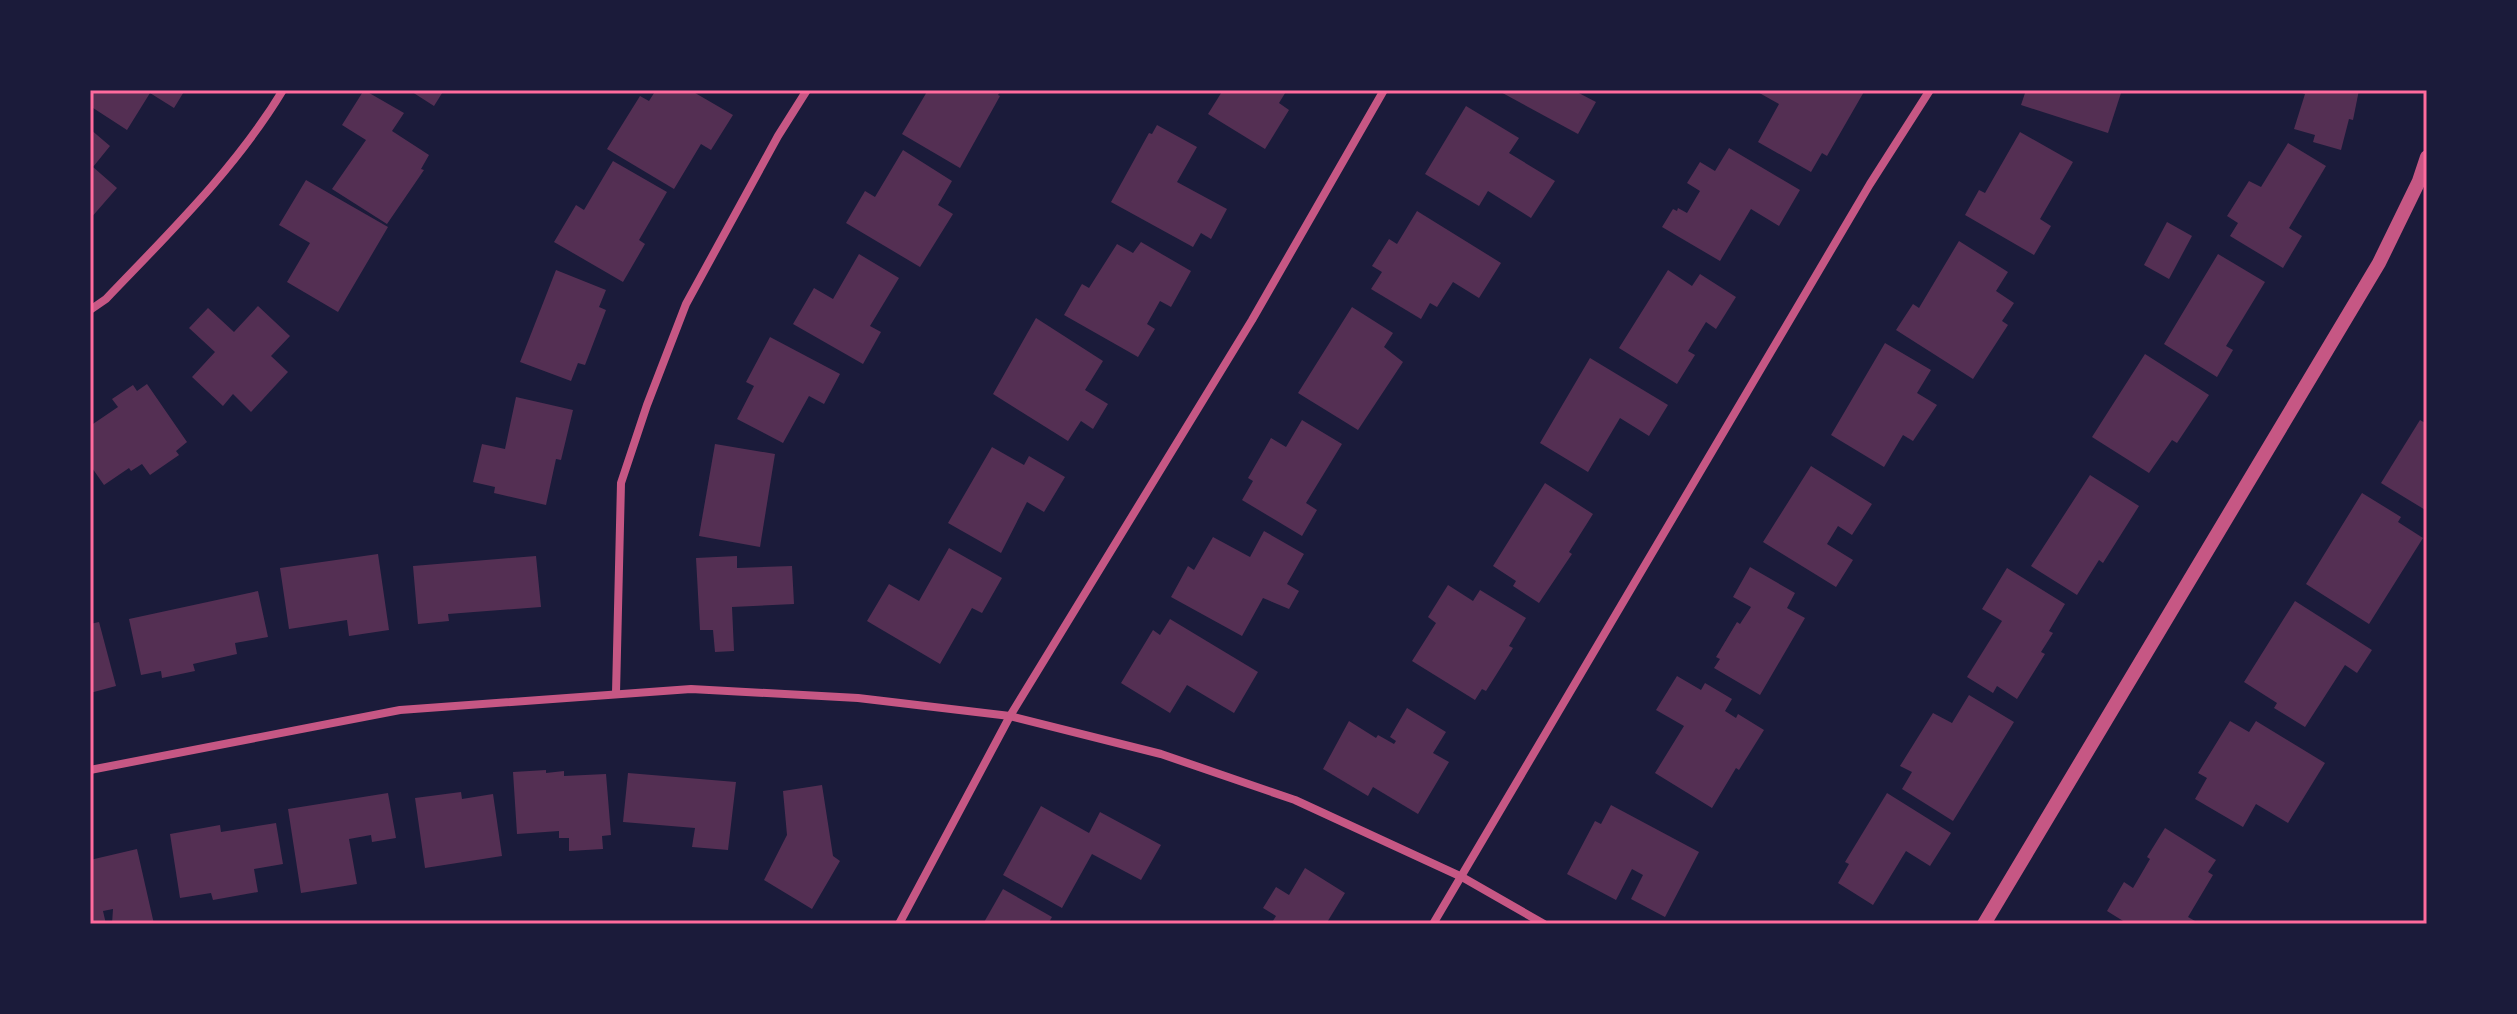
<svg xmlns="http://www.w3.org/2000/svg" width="2517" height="1014" font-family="'Archivo Narrow',sans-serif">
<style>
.building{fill:#542f53}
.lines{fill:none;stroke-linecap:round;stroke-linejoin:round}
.minor{stroke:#c65784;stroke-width:8}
.tertiary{stroke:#c65784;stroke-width:14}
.neatline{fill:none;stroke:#ff6b9d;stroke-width:3}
</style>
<rect width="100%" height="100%" fill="#1b1b3a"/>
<g class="building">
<polygon points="93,90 185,90 174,108 150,93 127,130 90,106 90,94"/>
<polygon points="364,90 404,113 392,131 429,155 421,169 424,170 387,224 332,189 366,140 342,125"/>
<polygon points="409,90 444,90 434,106"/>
<polygon points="656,90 690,90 733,115 711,150 701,144 674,189 607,149 640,96 649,101"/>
<polygon points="928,90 1001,90 998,95 1000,96 960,168 902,134"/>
<polygon points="1223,90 1287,90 1279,103 1289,110 1265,149 1208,114"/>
<polygon points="1497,90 1573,90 1596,102 1578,134"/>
<polygon points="1754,90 1865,90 1827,156 1822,153 1811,172 1758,142 1779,104"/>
<polygon points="2026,90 2122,90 2108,133 2021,105"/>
<polygon points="2293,90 2359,90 2353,120 2349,119 2341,150 2313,142 2315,135 2294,129 2305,94"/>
<polygon points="1466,106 1519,138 1509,153 1555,181 1531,218 1488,191 1479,206 1425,174"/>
<polygon points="1157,125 1197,147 1177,182 1227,209 1211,239 1201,233 1193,247 1111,202 1149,133 1152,134"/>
<polygon points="90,129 110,146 93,167 117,188 90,219"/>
<polygon points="2020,132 2073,162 2040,219 2051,226 2034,255 1965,215 1979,190 1985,193"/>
<polygon points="2288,143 2326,166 2289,228 2302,236 2283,268 2230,236 2238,223 2227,216 2249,181 2261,187"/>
<polygon points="1729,148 1800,190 1779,226 1751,209 1720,261 1662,227 1673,209 1677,211 1678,208 1687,213 1700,191 1687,183 1700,162 1715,171"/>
<polygon points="903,150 952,181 938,205 953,214 920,267 846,223 865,191 875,197"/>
<polygon points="613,161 667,192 639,240 645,244 623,282 554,242 576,205 584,210"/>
<polygon points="306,180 388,227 338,312 287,282 310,243 279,225"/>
<polygon points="1417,211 1501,263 1479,298 1453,282 1437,307 1430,303 1421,319 1371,289 1382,272 1372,266 1389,239 1397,244"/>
<polygon points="2167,222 2192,236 2169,279 2144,265"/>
<polygon points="1959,241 2008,272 1996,291 2014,303 2002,321 2008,325 1973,379 1896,330 1913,304 1919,308"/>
<polygon points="1141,242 1191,271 1171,307 1160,301 1147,324 1155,329 1138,357 1064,315 1082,284 1089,288 1117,244 1133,253"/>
<polygon points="859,254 899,278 870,326 881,332 863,364 793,324 814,288 833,299"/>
<polygon points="2218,254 2265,282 2226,346 2233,350 2217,377 2164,344"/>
<polygon points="556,270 606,290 599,307 606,310 585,365 578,363 571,381 520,362"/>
<polygon points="1668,270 1692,286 1700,274 1736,297 1716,329 1706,322 1688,351 1695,355 1677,384 1619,348"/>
<polygon points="258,306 290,336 271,356 288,372 251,412 233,394 223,406 192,377 215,352 189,328 208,308 234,332"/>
<polygon points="1352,307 1393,333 1384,347 1403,362 1358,430 1298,393"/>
<polygon points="1036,318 1103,361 1085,390 1108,404 1093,429 1081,421 1068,441 993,394"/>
<polygon points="770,337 840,374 824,404 809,396 783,443 737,419 754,386 746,382"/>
<polygon points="1885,343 1931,370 1917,393 1937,405 1913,441 1903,435 1884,467 1831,435"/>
<polygon points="2145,354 2209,395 2177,443 2172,440 2149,473 2092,437"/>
<polygon points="1590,358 1668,405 1649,436 1620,418 1588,472 1540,443"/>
<polygon points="147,384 187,442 176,451 179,455 150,475 142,464 131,471 129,468 104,485 90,465 90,426 118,407 112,399 133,385 137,391"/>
<polygon points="516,397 573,410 561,460 556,459 546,505 494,493 495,487 473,482 482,444 505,449"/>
<polygon points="1302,420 1342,444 1306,503 1317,510 1302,536 1242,500 1253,481 1248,478 1271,438 1286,447"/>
<polygon points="2420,420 2427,424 2427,511 2381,483"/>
<polygon points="715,444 775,454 760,547 699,536"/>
<polygon points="992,447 1024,465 1029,456 1065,477 1044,512 1027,502 1001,553 948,523"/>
<polygon points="1811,466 1872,504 1852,535 1838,526 1827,544 1853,560 1836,587 1763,542"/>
<polygon points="2090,475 2139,506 2103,563 2099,560 2077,595 2031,566"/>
<polygon points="1545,483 1593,514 1569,552 1572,554 1539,603 1513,586 1516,581 1493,566"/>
<polygon points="2362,493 2401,517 2398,522 2423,538 2369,624 2306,584"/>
<polygon points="1264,531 1304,554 1287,584 1299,591 1289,609 1263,598 1242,636 1171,597 1188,566 1194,570 1213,537 1250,557"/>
<polygon points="949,548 1002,578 982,613 972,608 940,664 867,621 889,584 919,601"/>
<polygon points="378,554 389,630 349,636 347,620 289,629 280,568"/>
<polygon points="536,556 541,607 448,614 449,621 418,624 413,566"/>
<polygon points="737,556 737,568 792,566 794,604 732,607 734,651 715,652 713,630 700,630 696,558"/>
<polygon points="1750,567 1795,593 1787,608 1805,618 1760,695 1714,668 1720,659 1716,657 1737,622 1740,624 1751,607 1733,597"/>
<polygon points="2007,568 2065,604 2049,631 2053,633 2041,652 2045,654 2017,699 1997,686 1993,693 1967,677 2002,621 1982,609"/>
<polygon points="1448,585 1473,601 1480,590 1526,618 1509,646 1513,648 1486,691 1482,689 1475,700 1412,661 1436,623 1428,617"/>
<polygon points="258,591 268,637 235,643 237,654 193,664 195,671 162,678 161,671 141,675 129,619"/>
<polygon points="2295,601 2372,650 2357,673 2345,665 2305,727 2274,708 2277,703 2244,682"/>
<polygon points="1170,619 1258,672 1234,713 1187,685 1170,713 1121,683 1153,630 1160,635"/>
<polygon points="99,622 116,686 90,693 90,624"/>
<polygon points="1677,676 1701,690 1705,683 1732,699 1725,711 1736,718 1738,714 1764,730 1739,770 1736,768 1712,808 1655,773 1684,726 1656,710"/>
<polygon points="1969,695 2014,722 1953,821 1902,789 1912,772 1900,766 1933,713 1952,723"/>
<polygon points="1407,708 1446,732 1433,753 1449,762 1418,814 1373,787 1368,796 1323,769 1349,721 1376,738 1378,735 1394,744 1396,741 1390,737"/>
<polygon points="2230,721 2249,732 2256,721 2325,763 2288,823 2256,804 2243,827 2195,799 2207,778 2198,773"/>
<polygon points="546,770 546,773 564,771 564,776 606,774 611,835 602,836 603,849 569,851 569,838 559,838 559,831 517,834 513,772"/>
<polygon points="628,773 736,782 728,850 692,847 695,828 623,822"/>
<polygon points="822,785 833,856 840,861 812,909 764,880 787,835 783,791"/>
<polygon points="461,792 462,799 493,794 502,856 425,868 415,798"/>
<polygon points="388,793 396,838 372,842 371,835 349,839 357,884 301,893 288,809"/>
<polygon points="1887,793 1951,833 1930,866 1906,851 1873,905 1838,883 1849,864 1845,862"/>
<polygon points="1611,805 1699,852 1665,917 1631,899 1643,875 1632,869 1616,900 1567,874 1595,821 1601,824"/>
<polygon points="1041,806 1089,833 1100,812 1161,845 1141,880 1092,854 1062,908 1003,875"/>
<polygon points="276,823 283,864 254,869 258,892 213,900 211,893 180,898 170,834 220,825 221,832"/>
<polygon points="2165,828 2216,860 2208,872 2213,875 2188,917 2195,921 2193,924 2128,924 2107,911 2124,882 2133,888 2150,859 2147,857"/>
<polygon points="137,849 154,924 112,924 113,909 103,911 106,924 90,924 90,860"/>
<polygon points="1305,868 1345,893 1326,924 1271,924 1276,916 1263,908 1276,887 1289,895"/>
<polygon points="1003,889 1052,917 1048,924 983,924"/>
</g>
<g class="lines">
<g class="minor">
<path d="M90,310L106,299C169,233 236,168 283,90"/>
<polyline points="616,693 621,483 647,405 686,304 778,136 807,90"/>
<polyline points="90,770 400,710 691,689 858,698 1010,716 1161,754 1295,800 1462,877 1544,924"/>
<polyline points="899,924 1010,716 1252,320 1384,90"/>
<polyline points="1433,924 1870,184 1930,90"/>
</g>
<polyline class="tertiary" points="1984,924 2379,263 2419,181 2427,157"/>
</g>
<rect width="2517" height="1014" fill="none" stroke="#1b1b3a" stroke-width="184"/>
<rect x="92" y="92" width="2333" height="830" class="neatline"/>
</svg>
